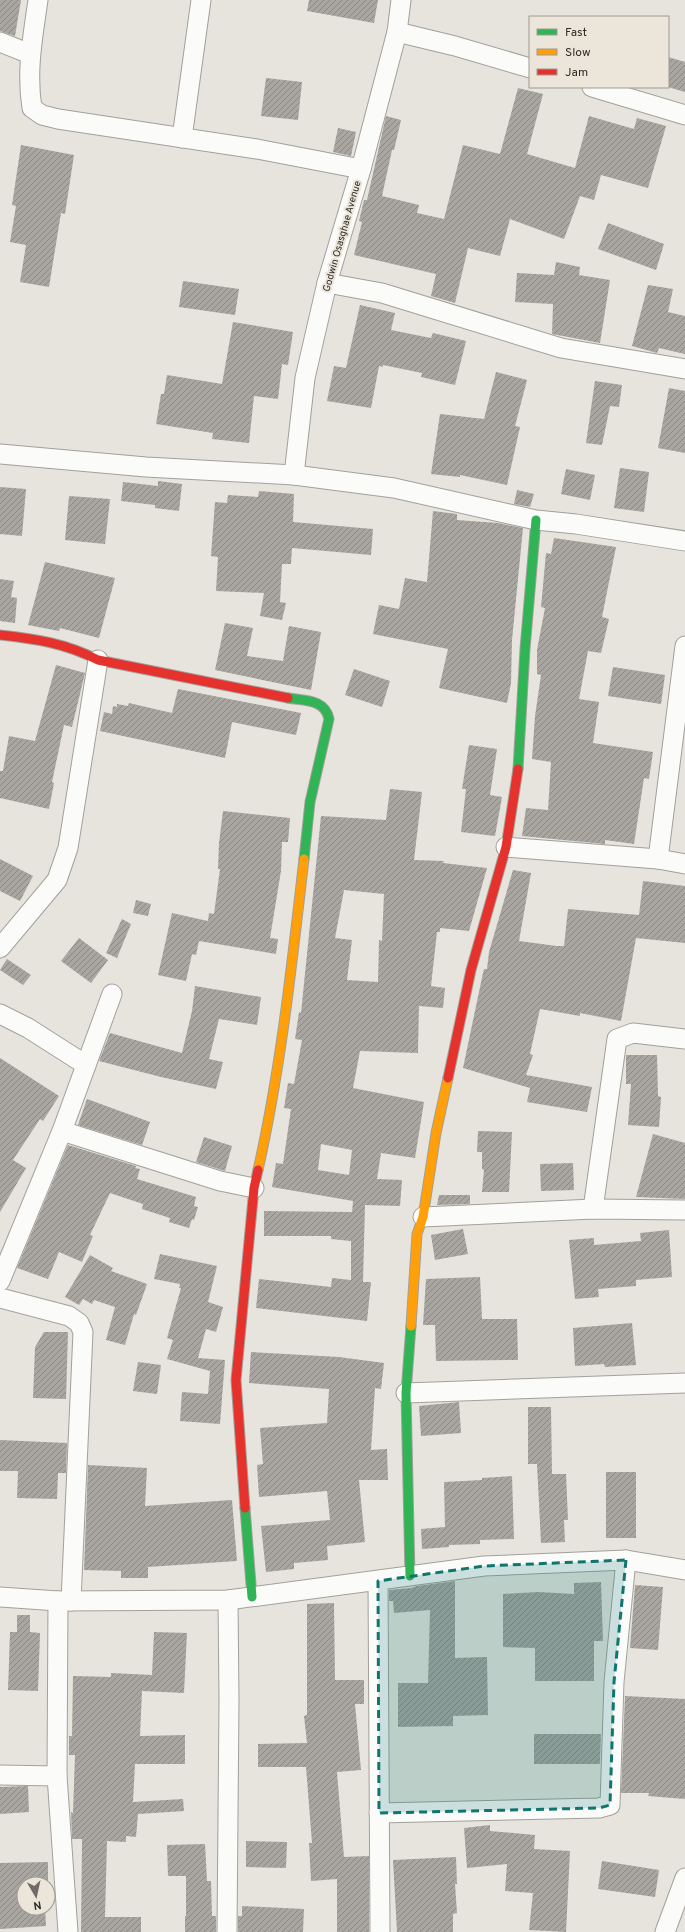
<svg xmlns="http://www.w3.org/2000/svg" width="685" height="1932" font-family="Overpass,sans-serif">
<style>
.building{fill:url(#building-hatch);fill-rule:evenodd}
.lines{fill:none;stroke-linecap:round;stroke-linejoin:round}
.street-casing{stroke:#a2a09b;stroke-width:21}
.fast-casing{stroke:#a2a09b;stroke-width:11}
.slow-casing{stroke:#a2a09b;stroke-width:11}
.jam-casing{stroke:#a2a09b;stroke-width:11}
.street{stroke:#fbfbfa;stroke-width:19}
.fast{stroke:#30b455;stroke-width:9}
.slow{stroke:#ff9f0a;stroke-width:9}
.jam{stroke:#e5322d;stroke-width:9}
.marked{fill:#0f766e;fill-opacity:0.2;stroke:#0f766e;stroke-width:3;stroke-dasharray:8 5;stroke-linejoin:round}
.labels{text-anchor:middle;stroke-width:4;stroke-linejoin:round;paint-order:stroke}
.street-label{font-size:10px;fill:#2e2c28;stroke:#ebe5da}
</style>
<defs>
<pattern id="building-hatch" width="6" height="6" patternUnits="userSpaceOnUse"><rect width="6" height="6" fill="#a9a6a2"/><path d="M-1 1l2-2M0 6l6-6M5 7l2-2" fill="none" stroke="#8a8784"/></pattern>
</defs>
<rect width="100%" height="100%" fill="#e7e4de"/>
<g class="building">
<polygon points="0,0 21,0 15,36 0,31"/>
<polygon points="309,0 378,0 374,23 307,11"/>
<polygon points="668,57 685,62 685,92 668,87"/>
<polygon points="266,78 302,82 298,120 261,116"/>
<polygon points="518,88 543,94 527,154 575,168 589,116 634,129 637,118 666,126 648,188 601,175 594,200 580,196 564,239 510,219 500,256 468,248 455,303 431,296 436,274 354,255 362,222 359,221 364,200 367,200 386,116 401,120 394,150 392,150 382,196 419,205 417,213 444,219 463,145 500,154"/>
<polygon points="338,128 356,132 351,156 333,152"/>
<polygon points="21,145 74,155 65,214 61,213 49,287 20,282 26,245 10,242 16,206 12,205"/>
<polygon points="608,223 664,244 656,270 598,249"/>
<polygon points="556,262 580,267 579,275 610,280 600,343 552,334 553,304 515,302 517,273 554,275"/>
<polygon points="183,281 239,289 235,315 179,307"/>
<polygon points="648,285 673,289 668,312 685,316 685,354 659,348 657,353 632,346"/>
<polygon points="360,305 395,313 391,330 431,338 433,333 466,341 455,385 421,377 422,373 383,365 383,367 379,366 371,408 327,401 334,366 346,368"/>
<polygon points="233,322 293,332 288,365 282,364 278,399 254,396 249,443 212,439 213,433 156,424 161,394 164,394 167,375 222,384"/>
<polygon points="496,372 527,380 515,426 520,427 507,485 460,475 460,477 431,474 440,414 484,419"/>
<polygon points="595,381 622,385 619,407 610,406 602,445 586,443"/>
<polygon points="669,388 685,391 685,453 658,448"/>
<polygon points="620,468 649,472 644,512 614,508"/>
<polygon points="566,469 595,475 590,500 561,494"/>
<polygon points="158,481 182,484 179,511 155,508 155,505 121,501 123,482 158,486"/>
<polygon points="0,487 26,489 22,536 0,534"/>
<polygon points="517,490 534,494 530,507 514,504"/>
<polygon points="259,491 294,494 293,522 373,529 371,555 292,548 291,564 282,564 280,602 286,603 282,620 260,616 264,593 216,591 218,557 211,556 215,502 227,503 228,495 258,497"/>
<polygon points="69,496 110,499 105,544 65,540"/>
<polygon points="433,511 457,514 457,520 498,523 523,528 512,640 511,683 507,703 439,688 448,649 373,634 379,605 399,609 405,578 427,582"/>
<polygon points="554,538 616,547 602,617 609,619 601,653 588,651 579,699 599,702 593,743 653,752 649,779 644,778 634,844 605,840 605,844 522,836 526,808 548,810 551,762 532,759 535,716 541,675 537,674 537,650 545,608 541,607 546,553 551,554"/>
<polygon points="45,562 115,578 99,638 60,628 59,631 28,625"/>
<polygon points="0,579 14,581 11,597 17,598 15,623 0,621"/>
<polygon points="225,623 253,628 247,656 283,661 289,626 321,632 311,690 215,670"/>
<polygon points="56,665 85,673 72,727 64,725 52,782 54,783 49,809 0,798 0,771 3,771 9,736 35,741"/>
<polygon points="613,667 665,675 661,704 608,696"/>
<polygon points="354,669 390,681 382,707 345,695"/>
<polygon points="178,689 301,713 296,735 232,722 225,758 100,731 104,712 112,714 113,706 117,707 117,704 128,706 129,703 172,713"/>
<polygon points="469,745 497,749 490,795 502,797 495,836 461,832 466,789 462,789"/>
<path d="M390,789L422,792L414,860L444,861L443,863L487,868L469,931L440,928V932H437L431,986L445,988L443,1008L419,1006L418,1053L360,1051L353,1088L424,1102L415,1158L381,1153L377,1179L402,1180L400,1206L365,1205L363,1282H371L367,1321L256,1308L259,1279L331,1287L332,1278L351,1280V1241L331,1239V1236H264V1211L352,1212L353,1201L272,1187L276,1163L283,1164L291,1109L284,1108L288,1083L294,1084L302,1040L295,1039L299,1012L301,1013L321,816L386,820ZM344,890L384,894L382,941L379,940L378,982L347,980L352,940L335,938ZM321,1144L352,1150L349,1175L318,1170Z"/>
<polygon points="223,811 290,818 288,842 282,842 281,871 270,938 278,939 276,954 199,941 196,955 192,954 186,981 158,975 172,913 208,921 209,913 214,914 220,869 218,869 219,843"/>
<polygon points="0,859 33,876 20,901 0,891"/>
<polygon points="513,870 531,873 519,941 557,946 564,946 568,909 639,915 643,881 685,886 685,943 636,938 621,1021 580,1013 580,1016 540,1009 530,1054 533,1055 526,1075 592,1087 587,1112 527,1102 530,1088 463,1068 483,973 484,969 487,969 489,952"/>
<polygon points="136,900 151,904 148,916 133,913"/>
<polygon points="122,919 131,924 117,958 106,953"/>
<polygon points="79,938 108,960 91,983 61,961"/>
<polygon points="7,959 31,975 23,985 0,970"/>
<polygon points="195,986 261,997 257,1025 219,1019 209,1059 223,1062 216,1089 161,1077 99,1061 110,1033 182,1053 192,1011"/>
<polygon points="626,1055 657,1055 658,1096 661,1097 659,1127 628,1125 631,1084 626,1084"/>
<polygon points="0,1058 59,1096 43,1121 40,1119 13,1160 26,1168 0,1212"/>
<polygon points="87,1099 150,1122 142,1145 78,1125"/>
<polygon points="478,1131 512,1132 509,1192 482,1192 484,1170 482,1169 482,1152 477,1152"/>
<polygon points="653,1134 685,1143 685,1199 636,1197"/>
<polygon points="204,1137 232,1146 225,1171 196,1162"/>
<polygon points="68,1145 136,1166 135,1168 140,1169 137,1179 196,1197 194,1206 198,1207 194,1220 192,1219 189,1228 169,1222 170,1218 142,1209 143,1204 110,1193 90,1235 93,1236 82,1262 59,1252 48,1279 17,1268"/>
<polygon points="573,1163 574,1190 541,1191 540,1164"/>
<polygon points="439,1195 470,1195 470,1204 437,1205"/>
<polygon points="463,1229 468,1254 435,1260 431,1235"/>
<polygon points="669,1230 672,1277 636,1280 636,1286 598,1289 599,1297 575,1299 569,1240 594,1238 594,1245 641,1241 640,1233"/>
<polygon points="160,1254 217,1266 208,1302 223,1307 216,1332 206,1329 198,1358 225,1360 220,1424 180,1421 182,1392 208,1394 210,1371 167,1359 173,1340 167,1338 181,1288 179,1288 180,1284 154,1279"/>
<polygon points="90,1255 113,1268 111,1271 147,1284 136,1315 134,1314 125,1345 106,1340 115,1307 94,1300 92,1304 83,1299 79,1305 65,1297"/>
<polygon points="480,1277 482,1319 517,1319 518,1360 436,1361 435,1325 423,1325 426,1279"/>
<polygon points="632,1323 636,1365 605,1367 604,1364 575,1366 573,1328"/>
<polygon points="44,1332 68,1332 66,1399 33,1398 35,1347"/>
<polygon points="251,1352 339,1357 384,1363 381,1389 375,1388 371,1450 387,1449 388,1480 359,1480 365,1542 327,1546 328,1560 294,1563 294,1569 266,1572 261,1526 330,1520 327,1491 259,1497 257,1465 263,1464 260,1428 327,1423 329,1389 249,1383"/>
<polygon points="138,1362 161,1365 157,1394 133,1391"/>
<polygon points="459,1402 461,1433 421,1436 419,1406"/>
<polygon points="528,1407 551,1407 552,1474 566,1474 568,1520 564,1520 565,1542 541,1543 537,1464 528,1464"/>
<polygon points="0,1440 67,1443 66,1473 58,1473 57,1499 17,1498 18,1471 0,1471"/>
<polygon points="88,1465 147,1468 145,1506 232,1500 237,1561 148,1567 148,1578 121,1578 121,1571 84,1570"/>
<rect x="606" y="1472" width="30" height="66"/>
<polygon points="512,1476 514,1539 480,1540 480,1544 449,1545 449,1547 422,1549 421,1529 445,1527 444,1482 482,1480 482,1478"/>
<polygon points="455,1581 455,1658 487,1657 488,1715 453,1716 453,1726 398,1727 398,1683 428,1683 430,1610 394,1613 393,1601 389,1601 389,1590 411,1588 417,1586"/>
<polygon points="601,1582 603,1641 594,1641 594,1681 535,1681 535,1648 503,1647 503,1594 538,1592 574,1594 574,1583"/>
<polygon points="635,1585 663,1587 658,1650 630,1648"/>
<polygon points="334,1603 335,1680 364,1680 364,1704 355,1704 361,1770 337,1772 344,1857 369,1856 369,1932 337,1932 337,1879 311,1881 309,1843 312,1843 306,1767 258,1767 258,1744 307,1743 304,1716 307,1715 307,1604"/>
<polygon points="17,1615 30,1615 30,1632 40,1633 38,1691 8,1690 10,1632 17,1632"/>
<polygon points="154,1632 187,1633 184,1693 142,1691 140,1736 185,1735 185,1764 135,1764 133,1802 183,1799 184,1811 138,1814 136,1837 126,1836 126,1842 107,1841 105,1917 141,1917 141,1932 81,1932 82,1839 72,1839 71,1812 73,1813 75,1755 69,1755 69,1736 72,1736 73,1676 111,1677 111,1673 152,1675"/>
<polygon points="625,1696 685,1699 685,1799 648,1796 649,1793 621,1793"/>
<polygon points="534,1734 601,1734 600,1764 534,1764"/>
<polygon points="28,1786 29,1812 0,1814 0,1787"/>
<polygon points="490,1825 490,1831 535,1835 534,1849 570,1851 566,1932 529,1930 533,1893 505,1891 507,1864 467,1868 464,1828"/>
<polygon points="246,1841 287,1842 286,1868 246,1867"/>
<polygon points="205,1844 207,1881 211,1881 212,1916 216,1916 216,1932 185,1932 185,1916 186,1916 186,1876 168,1876 167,1845"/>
<polygon points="456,1857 457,1884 455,1884 457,1913 453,1914 453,1932 397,1932 393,1860"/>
<polygon points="602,1861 659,1870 655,1897 598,1889"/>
<polygon points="48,1862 48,1884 24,1884 24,1908 45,1908 46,1926 0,1929 0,1863"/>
<polygon points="242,1906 304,1909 303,1932 238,1932 238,1916 242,1916"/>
</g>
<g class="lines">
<g class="street-casing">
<g id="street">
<path d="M38,0C33,36 26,71 32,108L42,115L58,119L257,149L361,169"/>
<polyline points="397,32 455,46 530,68"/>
<polyline points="0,42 30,54"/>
<polyline points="592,87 685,115"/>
<polyline points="182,138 201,0"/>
<polyline points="327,283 382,293 561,348 685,369"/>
<polyline points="0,454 146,467 294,475 394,488 536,520 576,524 685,541"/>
<polyline points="294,475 305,378 327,283 361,169 397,32 401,0"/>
<polyline points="506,847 658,859 685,864"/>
<polyline points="658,859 685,646"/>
<polyline points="0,948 57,880 68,848 98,660"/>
<polyline points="0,1014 28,1028 86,1065"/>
<polyline points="62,1131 220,1181 254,1188"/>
<polyline points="593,1209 617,1039 633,1033 685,1039"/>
<polyline points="423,1217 593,1209 685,1210"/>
<polyline points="0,1281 62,1131 112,994"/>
<polyline points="0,1298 69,1316 79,1323 83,1332 71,1601"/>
<polyline points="406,1393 685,1383"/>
<polyline points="378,1581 380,1932"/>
<polyline points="0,1597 58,1601 228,1600 484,1566 626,1560 685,1570"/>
<polyline points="58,1601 57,1776 68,1932"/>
<polyline points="0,1775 57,1776"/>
<polyline points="379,1813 599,1808 610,1805 614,1682 626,1560"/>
<polyline points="227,1932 229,1700 228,1600"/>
<polyline points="665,1932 685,1878"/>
</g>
</g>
<g class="fast-casing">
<g id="fast">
<path d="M288,698C305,701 325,699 329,719L310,802L304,859"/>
<polyline points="518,769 525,649 536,520"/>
<polyline points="245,1508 252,1597"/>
<polyline points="410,1576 406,1393 411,1326"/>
</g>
</g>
<g class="slow-casing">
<g id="slow">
<path d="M258,1170C281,1068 292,963 304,859"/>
<polyline points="411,1326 417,1234 423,1217 436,1133 448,1078"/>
</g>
</g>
<g class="jam-casing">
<g id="jam">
<path d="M0,635C36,639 65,643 98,660L288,698"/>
<polyline points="448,1078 471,970 506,847 518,769"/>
<polyline points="245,1508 236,1380 254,1188 258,1170"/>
</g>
</g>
<use href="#street" class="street"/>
<use href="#fast" class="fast"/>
<use href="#slow" class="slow"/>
<use href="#jam" class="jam"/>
</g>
<path class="marked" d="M626,1560L614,1682L610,1805L599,1808L379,1813L378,1581L484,1566Z"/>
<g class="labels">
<g class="street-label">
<text transform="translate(341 236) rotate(-74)" y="4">Godwin Osasghae Avenue</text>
</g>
</g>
<rect x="529" y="16" width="140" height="72" fill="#ebe5da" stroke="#9f9b93"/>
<rect x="537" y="29" width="20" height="6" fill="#30b455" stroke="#9f9b93"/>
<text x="565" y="36" font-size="12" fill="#2e2c28">Fast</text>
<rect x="537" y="49" width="20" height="6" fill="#ff9f0a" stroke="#9f9b93"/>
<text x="565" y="56" font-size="12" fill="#2e2c28">Slow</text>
<rect x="537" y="69" width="20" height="6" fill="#e5322d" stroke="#9f9b93"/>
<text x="565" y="76" font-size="12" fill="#2e2c28">Jam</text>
<g transform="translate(36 1896) rotate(171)"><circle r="19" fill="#ebe5da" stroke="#9f9b93"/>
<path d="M0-3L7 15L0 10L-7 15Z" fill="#6f6c68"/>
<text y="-6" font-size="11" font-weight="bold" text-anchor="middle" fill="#2e2c28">N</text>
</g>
</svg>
